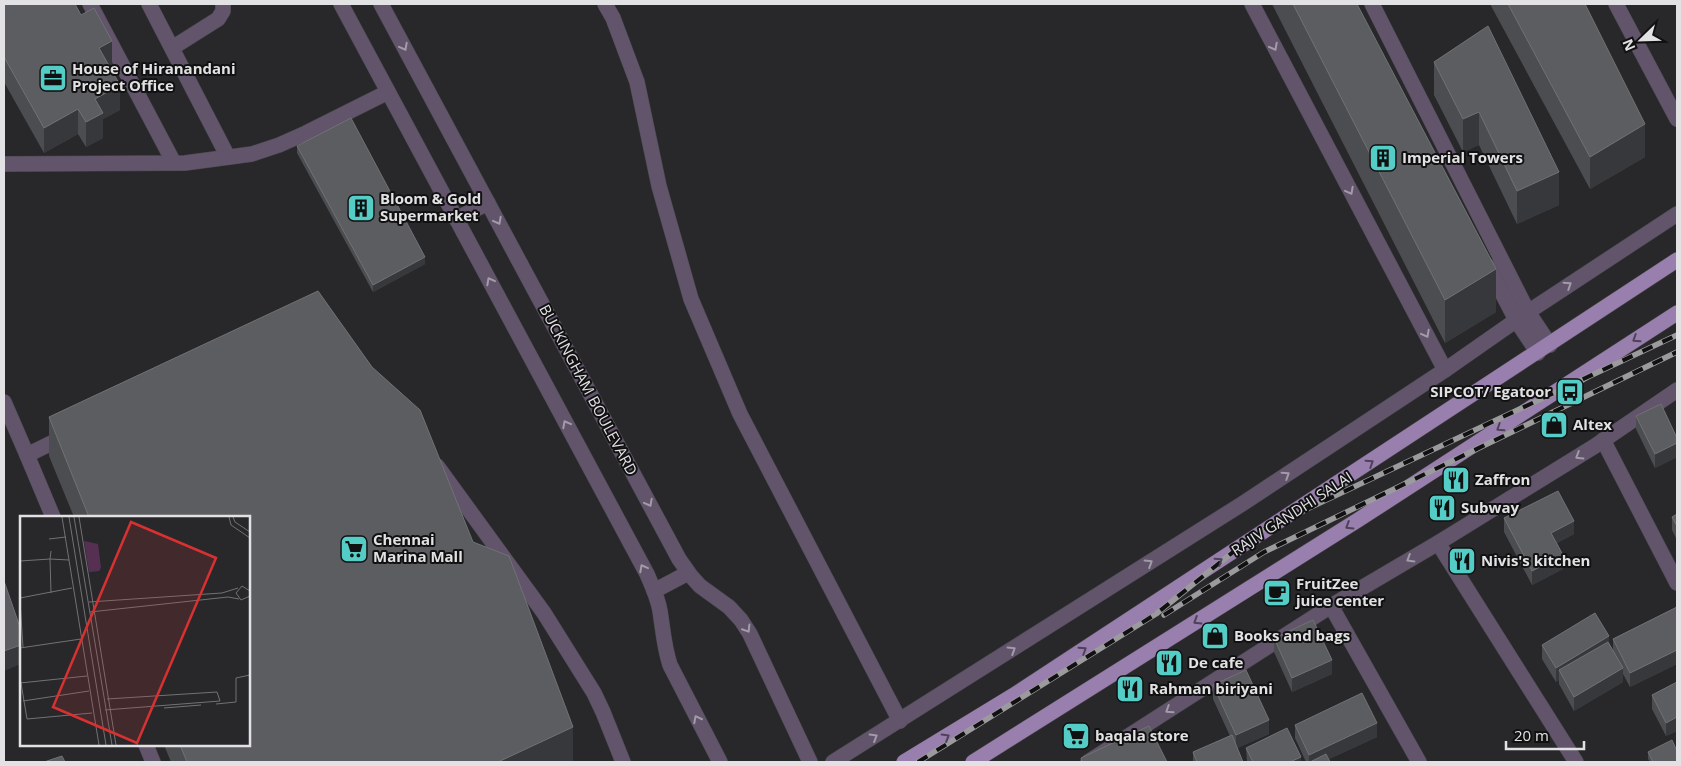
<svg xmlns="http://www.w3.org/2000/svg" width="1681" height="766" font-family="'Open Sans',sans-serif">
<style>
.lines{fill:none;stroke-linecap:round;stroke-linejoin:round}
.minor-casing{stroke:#464649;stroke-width:16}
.major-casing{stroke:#464649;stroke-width:16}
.minor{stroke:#61546b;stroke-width:15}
.major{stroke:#997fae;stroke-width:15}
.rail-casing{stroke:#9b9b9d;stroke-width:5.5}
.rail{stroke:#111112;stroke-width:4;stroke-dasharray:11;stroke-linecap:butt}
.wall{fill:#4c4d50}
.shaded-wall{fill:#37383b}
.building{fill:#5c5d60;stroke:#717275}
.oneway{stroke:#a29ba8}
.oneway2{stroke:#4e4258}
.labels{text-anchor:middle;stroke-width:4;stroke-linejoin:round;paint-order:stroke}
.poi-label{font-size:15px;font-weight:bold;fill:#e2e2e4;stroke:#111112;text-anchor:start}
.street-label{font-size:15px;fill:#e2e2e4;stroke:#111112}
.inset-road{fill:none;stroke:#727275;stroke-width:1}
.view{fill:#d73131;fill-opacity:0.15;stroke:#d73131;stroke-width:2.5}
.inset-edge{fill:none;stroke:#e2e2e4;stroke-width:2.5}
</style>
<rect width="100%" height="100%" fill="#28282b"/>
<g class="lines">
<g class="minor-casing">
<g id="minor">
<polyline points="90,4 174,163"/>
<polyline points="149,4 228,157"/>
<path d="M341,4L647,574C652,586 658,598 660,611C663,630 664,647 670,665L720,762"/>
<polyline points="381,4 679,559 691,576 700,586 729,607 741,620 750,634 810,762"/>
<polyline points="605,4 613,18 637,82 659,186 691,299 740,414 900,721"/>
<polyline points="1252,4 1445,370"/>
<polyline points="1372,4 1528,312 1550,345"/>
<polyline points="1616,4 1677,119"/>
<polyline points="172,48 218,19 223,11 223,4"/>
<polyline points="4,164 185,163 252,154 279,145 306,133 388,92"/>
<polyline points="456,219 488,203"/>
<polyline points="1488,266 1516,320 1538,353"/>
<polyline points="4,402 27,455"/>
<polyline points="1603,440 1677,583"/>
<polyline points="437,466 544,613 594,693 603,712 623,762"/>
<polyline points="53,517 27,455 68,435"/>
<polyline points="1438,543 1576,762"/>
<polyline points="654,591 688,573"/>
<polyline points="1331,606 1419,762"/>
<polyline points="146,745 153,762"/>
<polyline points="833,762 1242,504 1445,370 1528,312 1677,214"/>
<polyline points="1088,762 1331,606 1438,543 1595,446 1677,390"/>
</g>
</g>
<g class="major-casing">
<g id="major">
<polyline points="904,762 1014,695 1677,260"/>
<polyline points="973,762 1358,520 1677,313"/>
</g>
</g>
<use href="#minor" class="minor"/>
<use href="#major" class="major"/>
<g class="rail-casing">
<g id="rail">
<polyline points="1164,615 1264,552 1677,352"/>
<polyline points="918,762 1156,614 1258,532 1677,335"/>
</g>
</g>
<use href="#rail" class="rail"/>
</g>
<g class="wall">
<polygon points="4,4 81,15 112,66 110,67 120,110 103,119 103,138 86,147 78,134 44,153 4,82"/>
<polygon points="1272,4 1357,4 1496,312 1445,343"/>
<polygon points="1490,4 1585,4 1645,157 1590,189"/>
<polygon points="1434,62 1559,205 1517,224 1479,145 1463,152 1434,95"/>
<polygon points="297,146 425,264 373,292 297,153"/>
<polygon points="372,367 473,542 573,762 171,762 164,745 249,745 249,517 74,517 49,456 49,417"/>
<polygon points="1636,416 1677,438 1677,457 1655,468 1636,429"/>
<polygon points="1677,514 1677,540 1672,530 1672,517"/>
<polygon points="1504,518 1574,534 1557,543 1563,569 1532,585 1504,532"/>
<polygon points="1677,607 1677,664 1630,687 1623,674 1623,682 1574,711 1559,684 1559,680 1556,682 1542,659 1542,645 1609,643 1613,650 1613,639"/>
<polygon points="1274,638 1332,674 1292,692 1274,652"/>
<polygon points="1677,682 1677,731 1666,736 1652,709 1652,695"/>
<polygon points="1213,685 1269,734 1237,748 1243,762 1193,762 1193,752 1230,736 1213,699"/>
<polygon points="1295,725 1377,737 1329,759 1330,762 1306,762 1295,738"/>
<polygon points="1246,748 1301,762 1247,762"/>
<polygon points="1648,752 1677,762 1650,762 1648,759"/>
</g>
<g class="shaded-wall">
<polygon points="112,41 112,66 99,73 99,48"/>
<polygon points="120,85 120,110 103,119 103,138 86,147 86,122 95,99"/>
<polygon points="78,109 78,134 44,153 44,128"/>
<polygon points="1479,112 1479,145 1463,152 1463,119"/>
<polygon points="1645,124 1645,157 1590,189 1590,157"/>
<polygon points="1559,172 1559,205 1517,224 1517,191"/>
<polygon points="425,257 425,264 373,292 373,285"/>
<polygon points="1496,269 1496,312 1445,343 1445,300"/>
<polygon points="1677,443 1677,457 1655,468 1655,454"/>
<polygon points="1574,521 1574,534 1551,546 1551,533"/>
<polygon points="1563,555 1563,569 1532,585 1532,571"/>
<polygon points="1609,636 1609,650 1559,670 1559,680 1556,682 1556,668"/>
<polygon points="21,645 21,664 4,671 4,651"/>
<polygon points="1677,650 1677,664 1630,687 1630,673"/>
<polygon points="1332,660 1332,674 1292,692 1292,678"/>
<polygon points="1623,668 1623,682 1574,711 1574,697"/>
<polygon points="1677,717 1677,731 1666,736 1666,723"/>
<polygon points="1269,720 1269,734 1236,749 1236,735"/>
<polygon points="1377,723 1377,737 1322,762 1309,762 1309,755"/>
<polygon points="573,727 573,762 498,762"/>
<polygon points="1301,757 1301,762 1290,762"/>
</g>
<g class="building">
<polygon points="4,4 75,4 81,15 94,8 112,41 99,48 120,85 95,99 103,113 86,122 78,109 44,128 4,57"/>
<polygon points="1293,4 1357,4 1496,269 1445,300"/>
<polygon points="1508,4 1585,4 1645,124 1590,157"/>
<polygon points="1488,26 1559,172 1517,191 1479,112 1463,119 1434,62"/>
<polygon points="351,118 425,257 373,285 297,146"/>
<polygon points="318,291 372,367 420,410 473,542 509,556 573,727 498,762 187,762 180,745 249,745 249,517 89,517 49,417"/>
<polygon points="1661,404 1677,438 1677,443 1655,454 1636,416"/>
<polygon points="1558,491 1574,521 1551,533 1563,555 1532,571 1504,518"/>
<polygon points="1677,514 1677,526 1672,517"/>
<polygon points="4,581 21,630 21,645 4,651"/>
<polygon points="1677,607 1677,650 1630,673 1613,639"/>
<polygon points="1595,613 1609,636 1556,668 1542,645"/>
<polygon points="1313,620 1332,660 1292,678 1274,638"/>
<polygon points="1608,642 1623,668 1574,697 1559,670"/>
<polygon points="1246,670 1269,720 1236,735 1213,685"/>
<polygon points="1677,682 1677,717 1666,723 1652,695"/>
<polygon points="1362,693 1377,723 1309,755 1295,725"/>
<polygon points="1149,726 1167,762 1082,762 1081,758"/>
<polygon points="1287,728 1301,757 1290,762 1253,762 1246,748"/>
<polygon points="1232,735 1243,762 1197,762 1193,752"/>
<polygon points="1672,740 1677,751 1677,762 1653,762 1648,752"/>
<polygon points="1326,754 1330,762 1310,762"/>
<polygon points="62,756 65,762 44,762"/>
</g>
<defs><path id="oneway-chevron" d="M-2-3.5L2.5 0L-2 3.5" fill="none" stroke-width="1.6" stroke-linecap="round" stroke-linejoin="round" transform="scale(1.25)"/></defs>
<g class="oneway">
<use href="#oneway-chevron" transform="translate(404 47) rotate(62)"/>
<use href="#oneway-chevron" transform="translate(1274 47) rotate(62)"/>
<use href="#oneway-chevron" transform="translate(1350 191) rotate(62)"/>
<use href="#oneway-chevron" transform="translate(498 221) rotate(62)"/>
<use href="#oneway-chevron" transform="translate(490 281) rotate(-118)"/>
<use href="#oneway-chevron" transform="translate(1568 285) rotate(-33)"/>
<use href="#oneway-chevron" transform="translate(1426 334) rotate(62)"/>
<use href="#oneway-chevron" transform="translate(566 424) rotate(-118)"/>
<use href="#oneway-chevron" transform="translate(1579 456) rotate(148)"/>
<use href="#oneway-chevron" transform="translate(1286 475) rotate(-33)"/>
<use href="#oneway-chevron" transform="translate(649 503) rotate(62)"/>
<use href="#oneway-chevron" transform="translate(1410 559) rotate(149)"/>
<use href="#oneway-chevron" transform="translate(1149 563) rotate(-32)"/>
<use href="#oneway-chevron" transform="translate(643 568) rotate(-118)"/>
<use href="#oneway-chevron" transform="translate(747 629) rotate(58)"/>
<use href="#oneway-chevron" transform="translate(1012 650) rotate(-32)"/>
<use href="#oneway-chevron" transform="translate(1169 710) rotate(147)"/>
<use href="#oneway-chevron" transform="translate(697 719) rotate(-117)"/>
<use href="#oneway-chevron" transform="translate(874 737) rotate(-31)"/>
</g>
<g class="oneway2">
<use href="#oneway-chevron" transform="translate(1636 339) rotate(147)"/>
<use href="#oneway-chevron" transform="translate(1500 428) rotate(147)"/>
<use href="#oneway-chevron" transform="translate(1370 463) rotate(-33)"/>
<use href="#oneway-chevron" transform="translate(1349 526) rotate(148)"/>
<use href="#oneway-chevron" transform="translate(1219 561) rotate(-33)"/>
<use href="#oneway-chevron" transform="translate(1197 621) rotate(148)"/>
<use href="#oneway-chevron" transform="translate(1083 650) rotate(-33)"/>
<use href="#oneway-chevron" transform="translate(946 737) rotate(-31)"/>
</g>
<defs>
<g id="office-square" transform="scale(1.4375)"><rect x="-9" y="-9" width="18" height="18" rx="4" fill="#54cdc7" stroke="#111112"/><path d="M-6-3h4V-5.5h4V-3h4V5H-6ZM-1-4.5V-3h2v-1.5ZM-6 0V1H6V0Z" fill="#111"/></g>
<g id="building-square" transform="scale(1.4375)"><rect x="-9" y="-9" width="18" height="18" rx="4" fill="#54cdc7" stroke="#111112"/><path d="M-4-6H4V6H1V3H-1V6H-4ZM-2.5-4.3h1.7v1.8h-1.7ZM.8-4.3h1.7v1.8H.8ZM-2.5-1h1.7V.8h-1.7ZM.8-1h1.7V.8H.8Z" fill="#111"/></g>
<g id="bus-square" transform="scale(1.4375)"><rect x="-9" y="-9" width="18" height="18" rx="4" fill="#54cdc7" stroke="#111112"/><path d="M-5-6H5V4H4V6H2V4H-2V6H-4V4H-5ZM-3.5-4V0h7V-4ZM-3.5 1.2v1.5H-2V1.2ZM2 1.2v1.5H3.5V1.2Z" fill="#111"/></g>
<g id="shop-square" transform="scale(1.4375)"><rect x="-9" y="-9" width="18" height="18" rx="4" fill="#54cdc7" stroke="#111112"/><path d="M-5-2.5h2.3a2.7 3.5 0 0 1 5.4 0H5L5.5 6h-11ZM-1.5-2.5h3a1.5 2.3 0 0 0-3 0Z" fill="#111"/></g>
<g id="restaurant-square" transform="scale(1.4375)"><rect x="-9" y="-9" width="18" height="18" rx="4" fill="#54cdc7" stroke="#111112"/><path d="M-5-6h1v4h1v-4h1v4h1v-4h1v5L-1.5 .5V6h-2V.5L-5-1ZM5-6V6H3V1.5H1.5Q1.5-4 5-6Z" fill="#111"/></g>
<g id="supermarket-square" transform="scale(1.4375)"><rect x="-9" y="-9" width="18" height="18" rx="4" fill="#54cdc7" stroke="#111112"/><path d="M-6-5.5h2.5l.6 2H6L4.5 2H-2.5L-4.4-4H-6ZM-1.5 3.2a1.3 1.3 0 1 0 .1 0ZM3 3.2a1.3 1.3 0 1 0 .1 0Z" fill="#111"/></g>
<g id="cafe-square" transform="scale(1.4375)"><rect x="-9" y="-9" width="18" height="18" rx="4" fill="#54cdc7" stroke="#111112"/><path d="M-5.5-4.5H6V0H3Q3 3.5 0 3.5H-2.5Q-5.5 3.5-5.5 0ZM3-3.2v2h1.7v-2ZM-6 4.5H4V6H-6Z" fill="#111"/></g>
</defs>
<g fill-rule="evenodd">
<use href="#office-square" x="53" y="78"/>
<use href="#building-square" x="1383" y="158"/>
<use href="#building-square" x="361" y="208"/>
<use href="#bus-square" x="1570" y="392"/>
<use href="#shop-square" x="1554" y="425"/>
<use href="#restaurant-square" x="1456" y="480"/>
<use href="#restaurant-square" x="1442" y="508"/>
<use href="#supermarket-square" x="354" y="549"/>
<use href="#restaurant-square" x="1462" y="561"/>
<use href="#cafe-square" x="1277" y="593"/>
<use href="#shop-square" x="1215" y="636"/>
<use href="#restaurant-square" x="1169" y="663"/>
<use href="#restaurant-square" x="1130" y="689"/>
<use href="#supermarket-square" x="1076" y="736"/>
</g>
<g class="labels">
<g class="poi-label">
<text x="72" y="74">House of Hiranandani<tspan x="72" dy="17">Project Office</tspan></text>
<text x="1402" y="163">Imperial Towers</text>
<text x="380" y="204">Bloom &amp; Gold<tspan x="380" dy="17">Supermarket</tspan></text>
<text x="1551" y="397" text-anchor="end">SIPCOT/ Egatoor</text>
<text x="1573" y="430">Altex</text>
<text x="1475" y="485">Zaffron</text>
<text x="1461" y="513">Subway</text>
<text x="373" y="545">Chennai<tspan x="373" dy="17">Marina Mall</tspan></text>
<text x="1481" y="566">Nivis's kitchen</text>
<text x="1296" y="589">FruitZee<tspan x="1296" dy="17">juice center</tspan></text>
<text x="1234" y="641">Books and bags</text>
<text x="1188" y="668">De cafe</text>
<text x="1149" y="694">Rahman biriyani</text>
<text x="1095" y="741">baqala store</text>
</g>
<g class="street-label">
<text transform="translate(588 390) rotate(62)" y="5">BUCKINGHAM BOULEVARD</text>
<text transform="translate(1292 514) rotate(-33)" y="5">RAJIV GANDHI SALAI</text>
</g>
</g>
<g transform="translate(20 516)">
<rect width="230" height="230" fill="#28282b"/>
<path d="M64,25L78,28L81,52L79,55L69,56Z" fill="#563053"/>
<path class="inset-road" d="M42,1L79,229M49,1L86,229M54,1L92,229M59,1L96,229M209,1L211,9L230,22M213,1L215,6L230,16M29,23L46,21M31,35L30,43L49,44M0,45L30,43L31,77M230,75L222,70L216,77L221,84L230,80M0,82L52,72M0,86L3,131M69,86L202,77L218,72M70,96L208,81L219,83M0,132L61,123M0,161L7,203L72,197M0,167L67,160M3,185L69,175M196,188L216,186V162L230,159M144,192L181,189M85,194L200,185L197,176L87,183"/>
<path class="view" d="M111,6L196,42L117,227L33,191Z"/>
<rect width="230" height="230" class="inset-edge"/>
</g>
<rect width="1681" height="766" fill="none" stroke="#e2e2e4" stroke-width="10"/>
<g transform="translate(1641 40) rotate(247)" stroke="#111112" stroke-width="4" paint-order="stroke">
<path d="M0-4L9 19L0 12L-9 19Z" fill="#e2e2e4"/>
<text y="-8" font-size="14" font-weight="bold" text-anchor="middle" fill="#e2e2e4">N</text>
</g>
<path d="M1506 741v8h78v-8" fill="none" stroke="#e2e2e4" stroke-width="2.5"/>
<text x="1514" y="741" font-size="15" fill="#e2e2e4" stroke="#111112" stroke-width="4" paint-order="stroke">20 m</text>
</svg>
